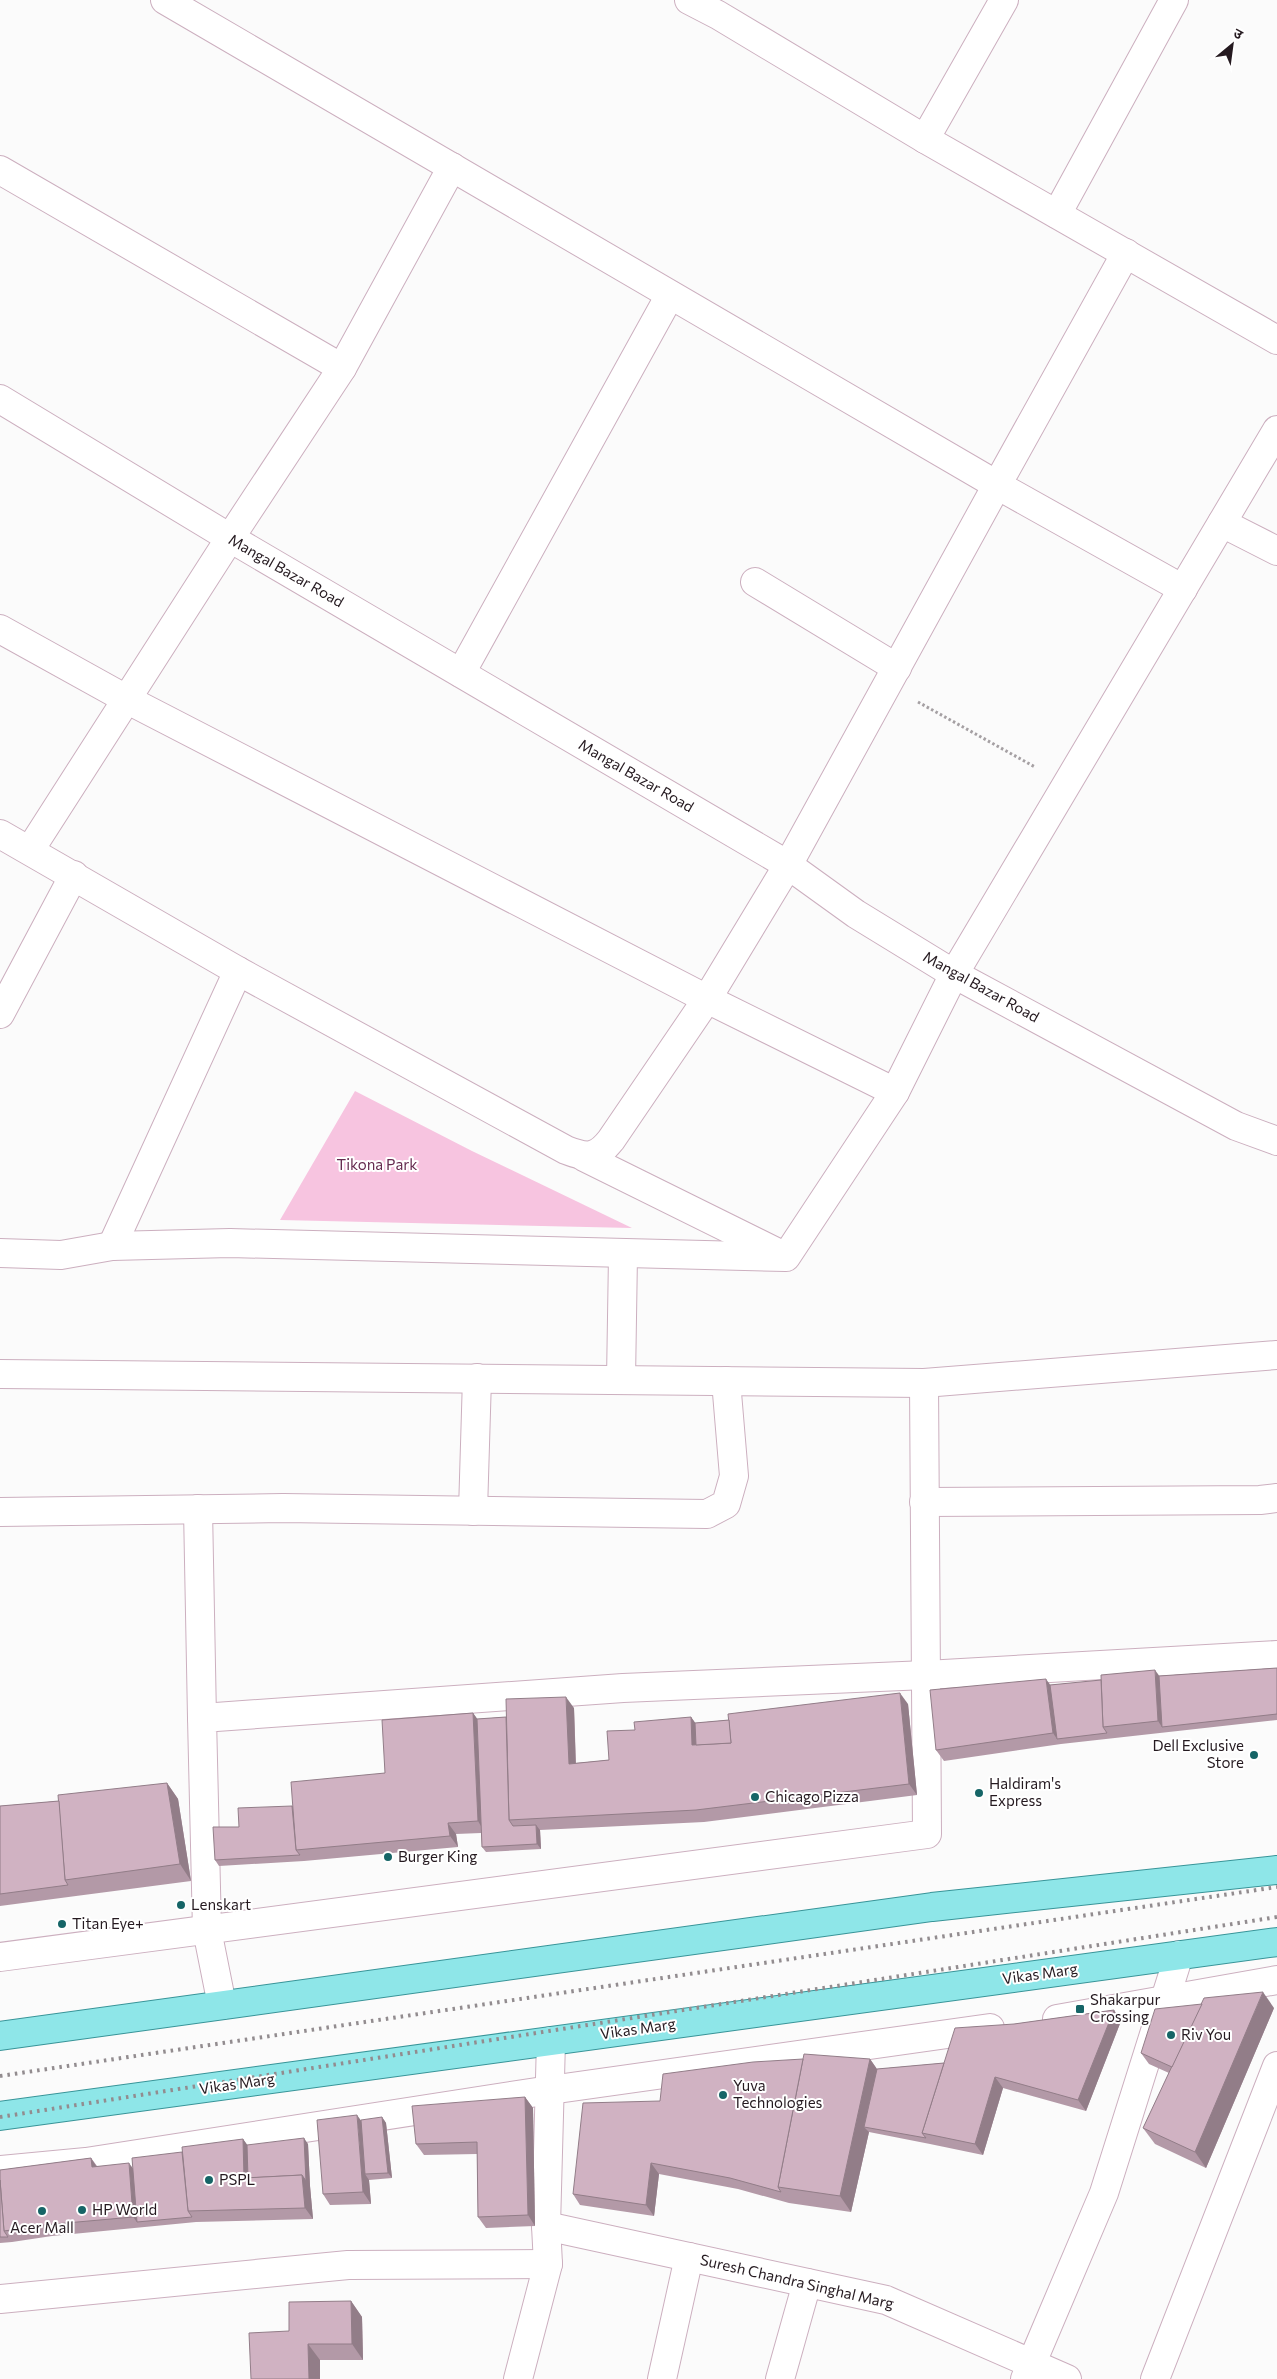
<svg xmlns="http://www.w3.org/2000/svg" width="1277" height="2379" font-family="Commissioner,'Noto Sans Devanagari',sans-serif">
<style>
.green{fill:#f7c4e0}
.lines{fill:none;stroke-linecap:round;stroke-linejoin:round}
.minor-casing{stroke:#ccafbf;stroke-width:30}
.primary-casing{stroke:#389498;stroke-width:30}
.path{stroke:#a5a0a3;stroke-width:3;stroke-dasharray:2.5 2.5;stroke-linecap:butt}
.minor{stroke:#fff;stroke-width:28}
.primary{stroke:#8ee6e8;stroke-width:28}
.rail{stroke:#928c8f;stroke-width:4;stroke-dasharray:2.5 5;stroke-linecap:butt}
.wall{fill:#b399a7}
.shaded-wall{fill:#927d88}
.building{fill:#d0b2c2;stroke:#927d88}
.poi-dot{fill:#166567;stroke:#fff;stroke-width:2}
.labels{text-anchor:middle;stroke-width:4;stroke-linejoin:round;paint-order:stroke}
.street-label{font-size:15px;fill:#251a20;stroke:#fff}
.park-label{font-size:15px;fill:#652a4f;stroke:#fff}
.poi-label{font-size:15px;fill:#251a20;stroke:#fff;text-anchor:start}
</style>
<rect width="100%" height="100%" fill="#fbfbfb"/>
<polygon class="green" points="355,1091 472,1151 632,1228 280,1220"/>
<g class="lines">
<g class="minor-casing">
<g id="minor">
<polyline points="165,0 997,485 788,865 707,999 895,1092"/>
<polyline points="689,0 718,15 925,139 1277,340"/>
<polyline points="925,139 1004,0"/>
<polyline points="0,170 342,368"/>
<polyline points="1057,214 1174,0"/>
<polyline points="1126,253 997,485 1183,589"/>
<polyline points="0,399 230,538 788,865 856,914 954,974 1236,1126 1277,1141"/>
<polyline points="1222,523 1277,551"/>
<polyline points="755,582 897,668"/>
<path d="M0,629L128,700L707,999L611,1140C596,1159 587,1158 566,1150L238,971L0,834"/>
<polyline points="461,673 670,295"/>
<polyline points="30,850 230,538 342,368 452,167"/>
<polyline points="0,1014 74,875"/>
<polyline points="584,1157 780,1254"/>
<polyline points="112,1246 238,971"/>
<polyline points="0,1253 61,1255 112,1246 230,1243 786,1257 895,1092 954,974 1277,430"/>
<polyline points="0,1374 924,1383 1277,1355"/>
<polyline points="621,1380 623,1255"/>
<polyline points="924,1502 1260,1500 1277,1498"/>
<polyline points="198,1509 202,1718"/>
<polyline points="473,1511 477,1378"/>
<polyline points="0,1512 283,1508 707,1514 726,1504 734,1476 726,1381"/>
<polyline points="0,1957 927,1834 924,1383"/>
<polyline points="222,2005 207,1930 202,1718 623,1688 926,1675 1277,1655"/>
<polyline points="1057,2019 1277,1980"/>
<polyline points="0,2170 86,2162 550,2090 990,2028"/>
<polyline points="546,2226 886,2300 1067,2379"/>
<polyline points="0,2299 348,2265 548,2264"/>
<polyline points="518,2379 548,2264 546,2226 551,2041"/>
<polyline points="662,2379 689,2257"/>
<polyline points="780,2379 807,2283"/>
<polyline points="1025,2379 1104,2193 1179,1955"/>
<polyline points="1155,2379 1277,2066"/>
</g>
</g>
<g class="primary-casing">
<g id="primary">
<polyline points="0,2036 932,1907 1277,1870"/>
<polyline points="0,2116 1277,1942"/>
</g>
</g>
<polyline class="path" points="918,702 1035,767"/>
<use href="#minor" class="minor"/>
<use href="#primary" class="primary"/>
<g class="rail">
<polyline points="0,2076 1277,1887"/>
<polyline points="0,2117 1277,1917"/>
</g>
</g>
<g class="wall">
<polygon points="1277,1668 1277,1720 1061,1744 944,1761 936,1750 1050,1685 1159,1676"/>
<polygon points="908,1704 917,1795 704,1822 540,1830 541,1849 486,1852 482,1847 481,1833 456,1834 458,1847 304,1861 219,1866 215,1860 239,1827 292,1806 385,1773 473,1713 477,1719 506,1717 574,1708 576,1763 609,1760 635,1730 691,1717 695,1723"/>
<polygon points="167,1783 178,1799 191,1881 76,1896 0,1906 0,1806 59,1801"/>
<polygon points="1274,2008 1206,2168 1155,2144 1143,2128 1169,2073 1149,2064 1141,2053"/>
<polygon points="1114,2010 1121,2021 1086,2111 1003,2088 983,2155 930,2144 869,2132 851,2212 789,2203 738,2189 659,2174 654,2216 580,2205 573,2194 660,2101 870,2059 877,2069 944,2063 1014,2024"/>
<polygon points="525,2097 533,2108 535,2226 486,2228 478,2217 477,2154 424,2155 416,2144"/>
<polygon points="382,2117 386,2123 392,2178 369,2180 371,2204 330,2205 323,2194"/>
<polygon points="243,2139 247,2145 308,2144 310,2186 313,2219 196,2222 52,2236 12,2242 0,2243 0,2170 91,2158 97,2166 133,2168 182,2152"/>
<polygon points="351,2301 362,2317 363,2360 320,2360 320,2379 251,2379 289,2331"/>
</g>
<g class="shaded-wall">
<polygon points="1155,1670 1163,1681 1162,1727 1158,1721"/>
<polygon points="1046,1679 1054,1690 1057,1739 1053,1733"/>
<polygon points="900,1693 908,1704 917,1795 909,1784"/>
<polygon points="566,1697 574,1708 576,1775 569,1764"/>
<polygon points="473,1713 481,1724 485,1833 478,1821"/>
<polygon points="691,1717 699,1728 700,1750 692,1745"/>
<polygon points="167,1783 178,1799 191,1881 180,1864"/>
<polygon points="448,1823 456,1834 458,1847 450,1836"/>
<polygon points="536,1825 540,1830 541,1849 537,1844"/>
<polygon points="1263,1992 1274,2008 1206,2168 1195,2152"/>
<polygon points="1114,2010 1121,2021 1086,2111 1078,2100"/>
<polygon points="870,2059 881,2075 864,2127 869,2132 851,2212 840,2196"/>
<polygon points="995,2077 1003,2088 983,2155 975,2144"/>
<polygon points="525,2097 533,2108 535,2226 528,2215"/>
<polygon points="357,2115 365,2126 365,2174 369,2180 371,2204 363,2192"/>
<polygon points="382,2117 386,2123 392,2178 388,2173"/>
<polygon points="304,2138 308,2144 310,2186 313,2219 305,2208 302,2175"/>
<polygon points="243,2139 251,2150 252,2183 244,2178"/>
<polygon points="91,2158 98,2169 92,2167"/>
<polygon points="129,2163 137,2174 137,2222 133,2217"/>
<polygon points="651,2163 659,2174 654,2216 646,2205"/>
<polygon points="351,2301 362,2317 363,2360 352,2344"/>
<polygon points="308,2344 320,2360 320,2379 309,2379"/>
</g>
<g class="building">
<polygon points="1277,1668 1277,1714 1162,1727 1159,1676"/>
<polygon points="1155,1670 1158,1721 1103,1727 1101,1675"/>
<polygon points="1046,1679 1053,1733 936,1750 930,1690"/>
<polygon points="1101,1680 1103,1727 1107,1733 1057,1739 1050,1685"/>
<polygon points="900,1693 909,1784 696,1810 509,1820 506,1699 566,1697 569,1764 609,1760 607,1731 635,1730 634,1722 691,1717 692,1745 731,1743 728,1714"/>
<polygon points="473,1713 478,1821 448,1823 450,1836 296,1850 291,1782 385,1773 382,1720"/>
<polygon points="506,1717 509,1820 513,1826 536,1825 537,1844 482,1847 477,1719"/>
<polygon points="729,1720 731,1743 696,1745 695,1723"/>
<polygon points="167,1783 180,1864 65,1880 58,1795"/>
<polygon points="59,1801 65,1880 68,1885 0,1894 0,1806"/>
<polygon points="292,1806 296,1850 300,1855 215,1860 213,1827 239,1827 238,1808"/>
<polygon points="1263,1992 1195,2152 1143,2128 1204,1998"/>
<polygon points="1202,2004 1172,2067 1141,2053 1155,2009"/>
<polygon points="1114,2010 1078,2100 995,2077 975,2144 922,2133 955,2028 1014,2024"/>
<polygon points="804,2054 870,2059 840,2196 778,2187"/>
<polygon points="803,2059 778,2187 781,2192 730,2178 651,2163 646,2205 573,2194 583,2103 660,2101 663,2074 753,2062"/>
<polygon points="944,2063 922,2133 926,2138 864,2127 877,2069"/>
<polygon points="525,2097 528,2215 478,2217 477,2142 416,2144 412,2106"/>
<polygon points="357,2115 363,2192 323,2194 317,2120"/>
<polygon points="382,2117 388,2173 365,2174 361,2120"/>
<polygon points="304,2138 306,2181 302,2175 248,2178 247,2145"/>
<polygon points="243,2139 244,2178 302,2175 305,2208 188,2211 182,2147"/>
<polygon points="182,2152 188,2211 192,2217 137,2222 132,2158"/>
<polygon points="91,2158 92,2167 129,2163 133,2217 44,2225 4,2231 0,2180 0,2170"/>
<polygon points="0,2180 4,2231 8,2237 0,2237"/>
<polygon points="351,2301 352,2344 308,2344 309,2379 251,2379 249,2333 289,2331 289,2302"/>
</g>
<g class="poi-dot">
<circle cx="1254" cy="1755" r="5"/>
<circle cx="979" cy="1793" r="5"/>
<circle cx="755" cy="1797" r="5"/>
<circle cx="388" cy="1857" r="5"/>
<circle cx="181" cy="1905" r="5"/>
<circle cx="62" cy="1924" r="5"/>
<rect x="1075" y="2004" width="10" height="10" rx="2.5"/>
<circle cx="1171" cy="2035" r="5"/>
<circle cx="723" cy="2095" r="5"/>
<circle cx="209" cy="2180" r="5"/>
<circle cx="82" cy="2210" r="5"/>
<circle cx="42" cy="2211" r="5"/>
</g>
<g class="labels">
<g class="street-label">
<text transform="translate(286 571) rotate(30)" y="5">Mangal Bazar Road</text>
<text transform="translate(636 776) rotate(30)" y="5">Mangal Bazar Road</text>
<text transform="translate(981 987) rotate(29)" y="5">Mangal Bazar Road</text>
<text transform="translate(1040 1974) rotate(-8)" y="5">Vikas Marg</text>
<text transform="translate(638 2029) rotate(-8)" y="5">Vikas Marg</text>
<text transform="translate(237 2084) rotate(-8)" y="5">Vikas Marg</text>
<text transform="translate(797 2282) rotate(13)" y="5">Suresh Chandra Singhal Marg</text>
</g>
<g class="park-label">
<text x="377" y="1170">Tikona Park</text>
</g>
<g class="poi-label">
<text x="1244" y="1751" text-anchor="end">Dell Exclusive<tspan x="1244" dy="17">Store</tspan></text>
<text x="989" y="1789">Haldiram's<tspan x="989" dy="17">Express</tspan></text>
<text x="765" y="1802">Chicago Pizza</text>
<text x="398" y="1862">Burger King</text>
<text x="191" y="1910">Lenskart</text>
<text x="72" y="1929">Titan Eye+</text>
<text x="1090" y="2005">Shakarpur<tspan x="1090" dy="17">Crossing</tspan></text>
<text x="1181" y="2040">Riv You</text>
<text x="733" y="2091">Yuva<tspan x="733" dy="17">Technologies</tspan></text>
<text x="219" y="2185">PSPL</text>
<text x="92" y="2215">HP World</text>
<text x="42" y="2233" text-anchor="middle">Acer Mall</text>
</g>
</g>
<g transform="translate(1232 45) rotate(29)" stroke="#ffffff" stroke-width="4" paint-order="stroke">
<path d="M0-4L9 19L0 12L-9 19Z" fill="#251a20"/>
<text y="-8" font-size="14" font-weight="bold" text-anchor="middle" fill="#251a20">उ</text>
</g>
</svg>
